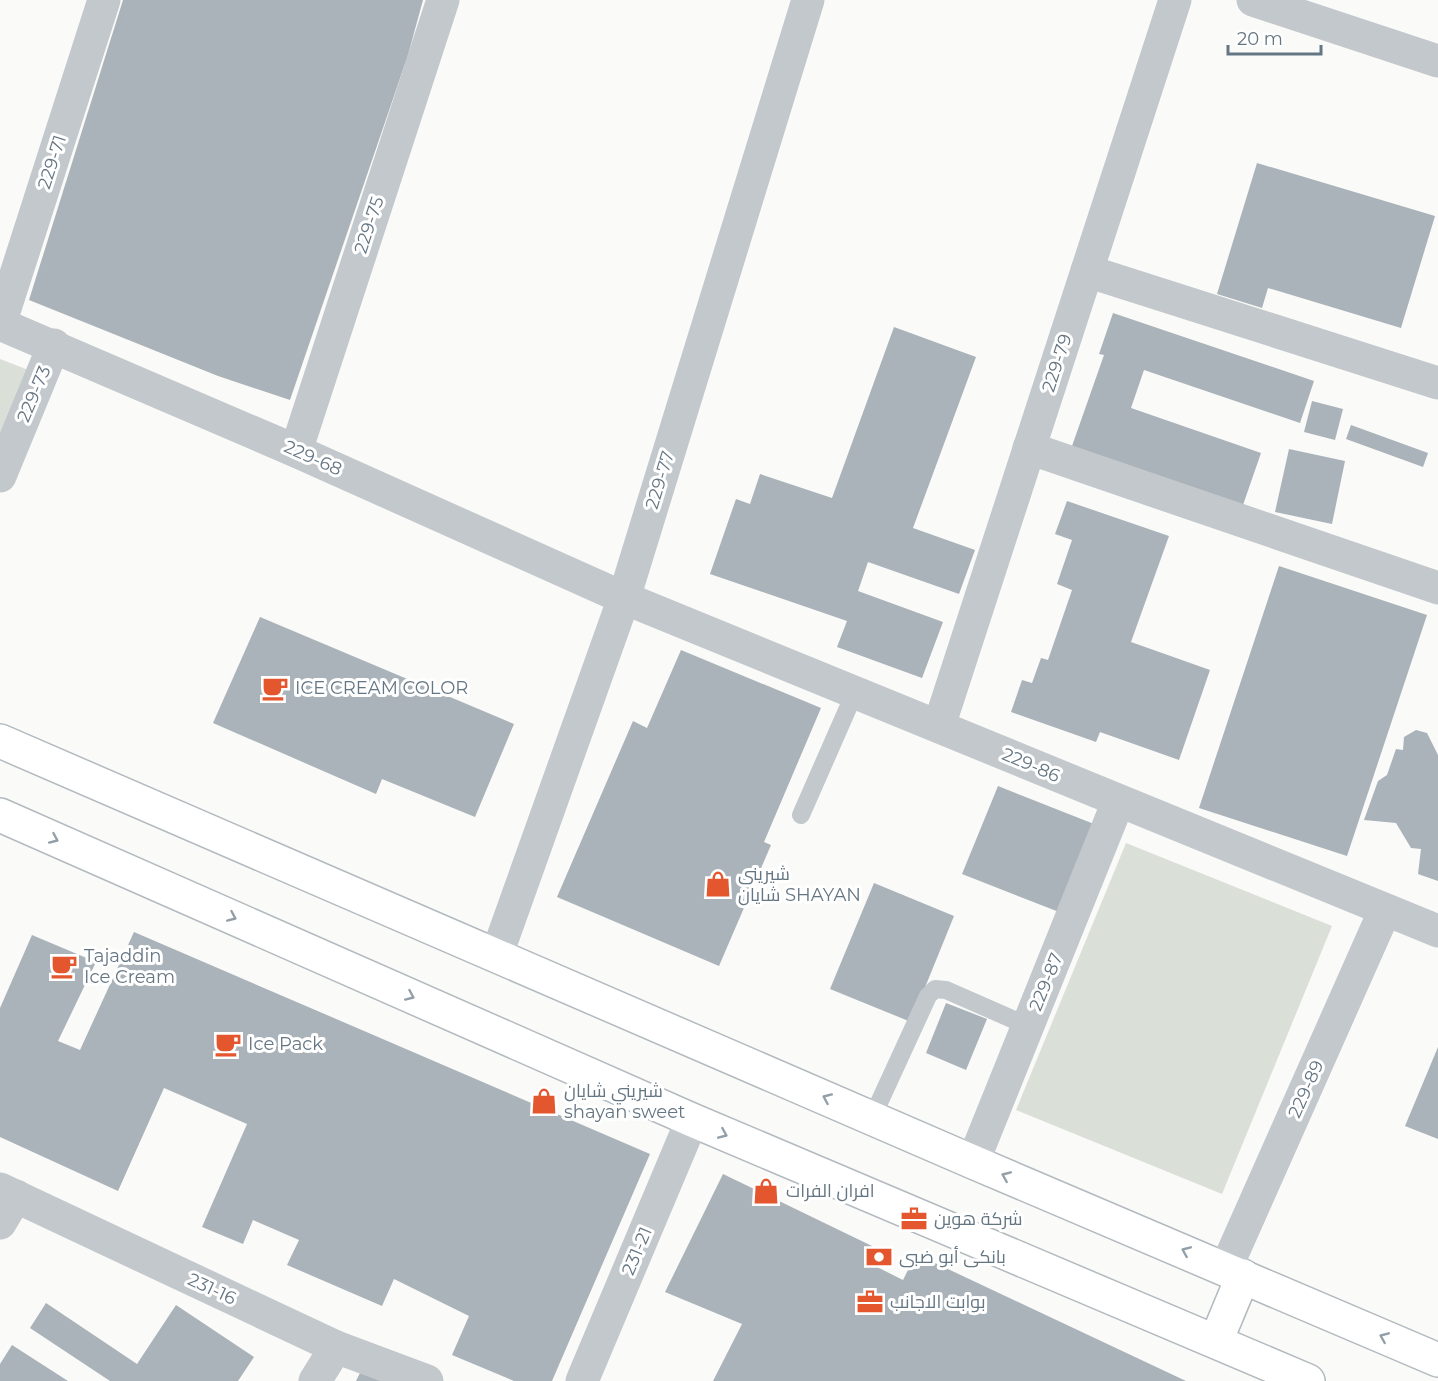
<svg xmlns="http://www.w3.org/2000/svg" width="1438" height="1381" font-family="Montserrat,Cairo,sans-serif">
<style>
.green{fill:#dadfd7}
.building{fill:#aab3b9}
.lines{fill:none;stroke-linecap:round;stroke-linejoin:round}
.secondary-casing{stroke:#b3babf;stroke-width:36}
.lane{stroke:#c3c8cc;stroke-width:18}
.street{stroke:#c3c8cc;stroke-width:33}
.secondary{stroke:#fff;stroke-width:33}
.oneway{stroke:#939fa8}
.labels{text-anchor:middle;stroke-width:6;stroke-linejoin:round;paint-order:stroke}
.street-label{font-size:18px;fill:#657683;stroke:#fff}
.poi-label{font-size:18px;fill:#657683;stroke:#fff;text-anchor:start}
</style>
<rect width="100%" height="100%" fill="#fafaf8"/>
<g class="green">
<polygon points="0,359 31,371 0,445"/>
<polygon points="1126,843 1332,926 1222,1194 1016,1110"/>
</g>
<g class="building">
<polygon points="123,0 423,0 408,55 290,400 218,376 29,300"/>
<polygon points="1257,163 1435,216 1401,328 1268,288 1262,308 1217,294"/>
<polygon points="1113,313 1314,381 1300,423 1144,370 1131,408 1261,453 1243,505 1072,446 1104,355 1099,354"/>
<polygon points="894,327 976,357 913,528 975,550 959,594 868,562 858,591 943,622 922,678 837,647 847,621 710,574 736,499 750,504 760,474 832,498"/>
<polygon points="1312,401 1343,409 1335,440 1304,432"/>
<polygon points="1351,425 1428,453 1423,467 1346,439"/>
<polygon points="1289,449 1345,461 1332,524 1275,512"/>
<polygon points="1067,501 1169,536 1131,642 1210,670 1179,760 1100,732 1096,742 1011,712 1022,680 1032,683 1041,658 1048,660 1072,590 1057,584 1072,540 1055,534"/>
<polygon points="1279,566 1427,615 1347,856 1199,808"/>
<polygon points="260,617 514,724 475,817 382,779 376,794 213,723"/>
<polygon points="681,650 821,708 764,842 771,845 719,966 557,897 633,721 647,728"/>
<polygon points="1416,730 1427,733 1438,755 1438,881 1418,874 1421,849 1411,848 1396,823 1364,820 1378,781 1387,775 1396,749 1403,750 1404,737"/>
<polygon points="998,786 1094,824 1059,912 962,874"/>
<polygon points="874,883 954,916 911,1022 830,989"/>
<polygon points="134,932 650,1154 552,1381 514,1381 452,1355 469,1316 394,1279 382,1306 287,1265 299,1240 253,1220 243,1244 202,1227 247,1124 164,1088 118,1191 0,1137 0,1008 32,935 96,962 58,1041 80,1050"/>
<polygon points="946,1003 987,1019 966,1070 926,1053"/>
<polygon points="1438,1047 1438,1139 1405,1126"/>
<polygon points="723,1174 872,1246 865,1261 903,1280 916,1254 1186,1381 713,1381 742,1324 665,1292"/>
<polygon points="46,1303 137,1364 176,1305 254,1357 238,1381 110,1381 30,1328"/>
<polygon points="12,1345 68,1381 0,1381 0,1364"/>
<polygon points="363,1367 390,1381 356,1381"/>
</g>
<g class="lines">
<g class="secondary-casing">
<g id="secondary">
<polyline points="0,741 973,1162 1438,1360"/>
<polyline points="0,815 692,1120 1308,1381"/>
<polyline points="1216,1341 1243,1276"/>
</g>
</g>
<g class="lane">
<polyline points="801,815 855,692"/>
<polyline points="872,1118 928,996 935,989 946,990 1028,1026"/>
</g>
<g class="street">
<polyline points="1253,0 1438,61"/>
<polyline points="1087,271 1438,383"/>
<polyline points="0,324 296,451 624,598 1438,931"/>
<polyline points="0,324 104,0"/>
<polyline points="1029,448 1438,588"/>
<polyline points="296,451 443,0"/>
<polyline points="0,476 54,345"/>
<polyline points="939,726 1175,0"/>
<polyline points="497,954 624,598 808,0"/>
<polyline points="973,1162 1118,802"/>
<polyline points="0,1189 336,1347 427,1381"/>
<polyline points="0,1223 16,1196"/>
<polyline points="1226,1268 1385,910"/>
<polyline points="315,1381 336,1347"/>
<polyline points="582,1381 692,1120"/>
</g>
<use href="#secondary" class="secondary"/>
</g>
<defs><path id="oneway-chevron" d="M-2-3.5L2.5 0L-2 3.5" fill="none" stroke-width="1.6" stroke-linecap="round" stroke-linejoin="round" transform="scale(1.5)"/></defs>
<g class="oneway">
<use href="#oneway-chevron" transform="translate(54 839) rotate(24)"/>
<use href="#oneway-chevron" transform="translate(232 917) rotate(24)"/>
<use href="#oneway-chevron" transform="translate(410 996) rotate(24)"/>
<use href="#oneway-chevron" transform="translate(827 1098) rotate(-156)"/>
<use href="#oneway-chevron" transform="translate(723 1134) rotate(23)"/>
<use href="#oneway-chevron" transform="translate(1006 1176) rotate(-157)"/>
<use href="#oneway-chevron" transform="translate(1186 1251) rotate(-157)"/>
<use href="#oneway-chevron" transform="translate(1384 1337) rotate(-157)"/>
</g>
<defs>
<g id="cafe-bare" transform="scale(2.07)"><path d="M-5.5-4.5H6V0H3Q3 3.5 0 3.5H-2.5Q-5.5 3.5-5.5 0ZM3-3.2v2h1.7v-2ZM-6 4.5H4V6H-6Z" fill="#e4572e" stroke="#fff" stroke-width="2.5" paint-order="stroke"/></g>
<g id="shop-bare" transform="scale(2.07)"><path d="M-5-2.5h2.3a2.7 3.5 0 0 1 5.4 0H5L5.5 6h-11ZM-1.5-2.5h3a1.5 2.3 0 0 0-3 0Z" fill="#e4572e" stroke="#fff" stroke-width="2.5" paint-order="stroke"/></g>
<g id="office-bare" transform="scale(2.07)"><path d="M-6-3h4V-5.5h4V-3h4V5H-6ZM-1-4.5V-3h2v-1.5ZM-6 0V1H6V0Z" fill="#e4572e" stroke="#fff" stroke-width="2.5" paint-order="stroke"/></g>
<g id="bank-bare" transform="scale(2.07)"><path d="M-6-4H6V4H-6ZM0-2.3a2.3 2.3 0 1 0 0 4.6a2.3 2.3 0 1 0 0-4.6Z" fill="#e4572e" stroke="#fff" stroke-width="2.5" paint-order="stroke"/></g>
</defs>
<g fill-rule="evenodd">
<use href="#cafe-bare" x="275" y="688"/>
<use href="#shop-bare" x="718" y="884"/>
<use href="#cafe-bare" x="64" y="966"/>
<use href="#cafe-bare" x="228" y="1044"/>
<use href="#shop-bare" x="544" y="1101"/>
<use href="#shop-bare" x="766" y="1191"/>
<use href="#office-bare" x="914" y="1219"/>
<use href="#bank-bare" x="879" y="1257"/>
<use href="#office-bare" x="870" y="1302"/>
</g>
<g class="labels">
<g class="street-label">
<text transform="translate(52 162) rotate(-72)" y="6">229-71</text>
<text transform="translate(369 225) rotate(-72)" y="6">229-75</text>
<text transform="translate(1057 363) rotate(-72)" y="6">229-79</text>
<text transform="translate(34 394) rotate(-67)" y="6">229-73</text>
<text transform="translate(313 458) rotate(24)" y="6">229-68</text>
<text transform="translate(660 480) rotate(-73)" y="6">229-77</text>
<text transform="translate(1031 765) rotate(23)" y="6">229-86</text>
<text transform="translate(1046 982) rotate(-68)" y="6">229-87</text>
<text transform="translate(1306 1089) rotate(-66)" y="6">229-89</text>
<text transform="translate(637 1251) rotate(-67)" y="6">231-21</text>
<text transform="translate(212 1289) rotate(25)" y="6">231-16</text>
</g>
<g class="poi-label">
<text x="295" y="694">ICE CREAM COLOR</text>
<text x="738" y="880">شيرينى<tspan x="738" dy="21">شايان SHAYAN</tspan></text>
<text x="84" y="962">Tajaddin<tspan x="84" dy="21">Ice Cream</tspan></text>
<text x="248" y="1050">Ice Pack</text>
<text x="564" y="1097">شيريني شايان<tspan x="564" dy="21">shayan sweet</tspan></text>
<text x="786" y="1197">افران الفرات</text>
<text x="934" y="1225">شركة هوين</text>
<text x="899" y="1263">بانكى أبو ضبى</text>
<text x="890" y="1308">بوابت الاجانب</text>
</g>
</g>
<path d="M1228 45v9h93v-9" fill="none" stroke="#657683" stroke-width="3"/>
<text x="1237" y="45" font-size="18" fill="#657683" stroke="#ffffff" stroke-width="4.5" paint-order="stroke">20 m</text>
</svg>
